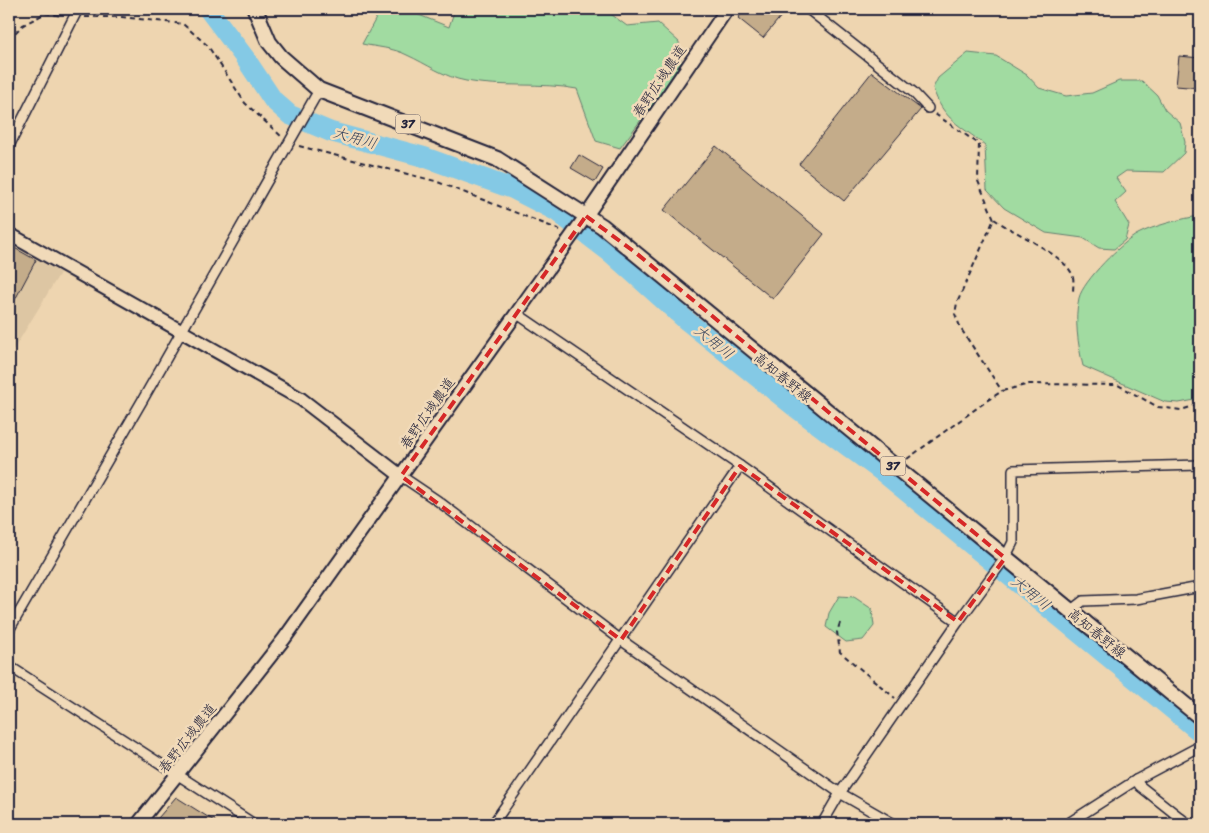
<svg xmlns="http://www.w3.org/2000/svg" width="1209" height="833" font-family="Sriracha,'Klee One',sans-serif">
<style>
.built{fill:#ddc6a3}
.green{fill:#a1dba1;stroke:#627e6e}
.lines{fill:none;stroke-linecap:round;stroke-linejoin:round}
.river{stroke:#84c9e5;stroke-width:20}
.building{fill:#c4ac8a;stroke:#22223b}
.street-casing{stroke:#22223b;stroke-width:12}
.secondary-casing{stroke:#22223b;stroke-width:16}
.primary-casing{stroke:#22223b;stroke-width:18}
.path{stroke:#22223b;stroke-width:2;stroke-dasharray:5 4;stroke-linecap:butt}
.street{stroke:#f1dab9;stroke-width:9}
.secondary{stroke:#f1dab9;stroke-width:12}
.primary{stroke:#f1dab9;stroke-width:14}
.marked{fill:none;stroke:#d62828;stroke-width:4;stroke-dasharray:10 6;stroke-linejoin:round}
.labels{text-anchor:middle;stroke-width:5;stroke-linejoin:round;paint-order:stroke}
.shield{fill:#f1dab9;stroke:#605961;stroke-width:1}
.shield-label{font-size:12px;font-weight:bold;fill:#22223b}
.street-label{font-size:14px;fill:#22223b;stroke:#f1dab9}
.water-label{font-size:15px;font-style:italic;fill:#36435d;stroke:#f1dab9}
</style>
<rect width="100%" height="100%" fill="#eed5b0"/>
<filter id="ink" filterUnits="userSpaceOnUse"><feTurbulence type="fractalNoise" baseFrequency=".02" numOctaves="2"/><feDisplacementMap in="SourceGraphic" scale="10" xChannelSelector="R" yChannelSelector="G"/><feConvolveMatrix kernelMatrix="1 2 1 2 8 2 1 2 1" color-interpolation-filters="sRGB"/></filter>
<g filter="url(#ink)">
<polygon class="built" points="9,243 60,273 9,357"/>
<g class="green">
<path d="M381,9H404L449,27L455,9H604L627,26L658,23L679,42L681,62L658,97L620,148L596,141L577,89C540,82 503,88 466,81C444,77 427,64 407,55C394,48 376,47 362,44Z"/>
<path d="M968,53L996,56L1027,75L1039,88L1066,96L1092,93L1119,81H1142L1157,95L1165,110L1180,123L1185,142L1184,153L1164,172L1126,171L1116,178L1126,192L1115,202L1129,225L1125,240L1114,249L1099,248L1083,238L1046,233L1004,208L987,190L985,145C960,125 943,120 933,88L938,78Z"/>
<path d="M1200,216V399L1179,403L1165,402L1083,366C1078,345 1074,319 1079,298C1083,281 1122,242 1138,234C1153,226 1183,218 1200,216Z"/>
<polygon points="839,596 854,597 872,609 874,626 863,640 846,642 826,627 829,613"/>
</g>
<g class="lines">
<polyline class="river" points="208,9 245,58 273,100 290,115 331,132 424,157 513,189 556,211 611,253 687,321 796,408 885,474 1200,732"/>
</g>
<g class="building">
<polygon points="746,9 787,9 763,38 738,18"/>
<polygon points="1179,56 1200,58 1200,88 1176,86"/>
<polygon points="872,72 921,109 844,201 799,164"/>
<polygon points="716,146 824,234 773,299 664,210"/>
<polygon points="579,155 603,169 595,182 571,168"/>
<polygon points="9,245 36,260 9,311"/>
<polygon points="176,797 219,824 153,824"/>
</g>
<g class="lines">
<g class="street-casing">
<g id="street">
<polyline points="808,9 913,92 928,108"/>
<polyline points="9,146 78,9"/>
<polyline points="516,313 740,466 958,622"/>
<polyline points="401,476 438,501 621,640 840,793 894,824"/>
<polyline points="1070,611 1083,601 1136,599 1200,587"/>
<polyline points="9,630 142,401 319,90"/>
<polyline points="9,666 254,824"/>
<polyline points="1136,780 1140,786 1188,824"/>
<polyline points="493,824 740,466"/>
<polyline points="822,824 840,793 958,622 1005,558 1013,542 1013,470 1200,465"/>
<polyline points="1067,824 1136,780 1200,746"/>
</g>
</g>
<g class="secondary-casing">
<g id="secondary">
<polyline points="9,234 301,399 401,476"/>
<polyline points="138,824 284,639 586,216 727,9"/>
</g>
</g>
<g class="primary-casing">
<polyline id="primary" points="255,9 269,42 281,57 319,90 497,159 602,226 1200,717"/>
</g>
<g class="path">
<polyline points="85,17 122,17 183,24 208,46 245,103 282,137"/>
<polyline points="9,39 23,25 46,13 62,16"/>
<polyline points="935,114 979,144 978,181 994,219 957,303 955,314 961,329 1002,391"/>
<polyline points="299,146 435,181 560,230"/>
<path d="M994,219C1012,232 1068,256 1073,277C1074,282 1073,288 1073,293"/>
<polyline points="907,459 988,400 1002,391 1029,384 1118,385 1158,407 1181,410 1200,404"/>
<polyline points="840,623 837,632 840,652 895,698"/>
</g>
<use href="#street" class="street"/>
<use href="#secondary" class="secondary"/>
<use href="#primary" class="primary"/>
</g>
</g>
<path class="marked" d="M586,216L636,253L1005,558L958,622L740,466L621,640L401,476Z"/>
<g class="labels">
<g class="shield">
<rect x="395.5" y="114.5" width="25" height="19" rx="4"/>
<rect x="880.5" y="456.5" width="25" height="19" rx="4"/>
</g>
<g class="shield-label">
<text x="408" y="128">37</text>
<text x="893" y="470">37</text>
</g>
<g class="street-label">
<text transform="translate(659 81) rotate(-56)" y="5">春野広域農道</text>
<text transform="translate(783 377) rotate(39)" y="5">高知春野線</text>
<text transform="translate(427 413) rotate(-55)" y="5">春野広域農道</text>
<text transform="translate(1097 633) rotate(39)" y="5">高知春野線</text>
<text transform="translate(187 738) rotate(-52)" y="5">春野広域農道</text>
</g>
<g class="water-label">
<text transform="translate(355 138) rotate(16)" y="5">大用川</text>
<text transform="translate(714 342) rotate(39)" y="5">大用川</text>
<text transform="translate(1031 593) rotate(39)" y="5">大用川</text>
</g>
</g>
<rect width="1209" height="833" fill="none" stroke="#f1dab9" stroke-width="30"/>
<rect x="15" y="15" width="1179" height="803" fill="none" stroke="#22223b" stroke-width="2" filter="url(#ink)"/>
</svg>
